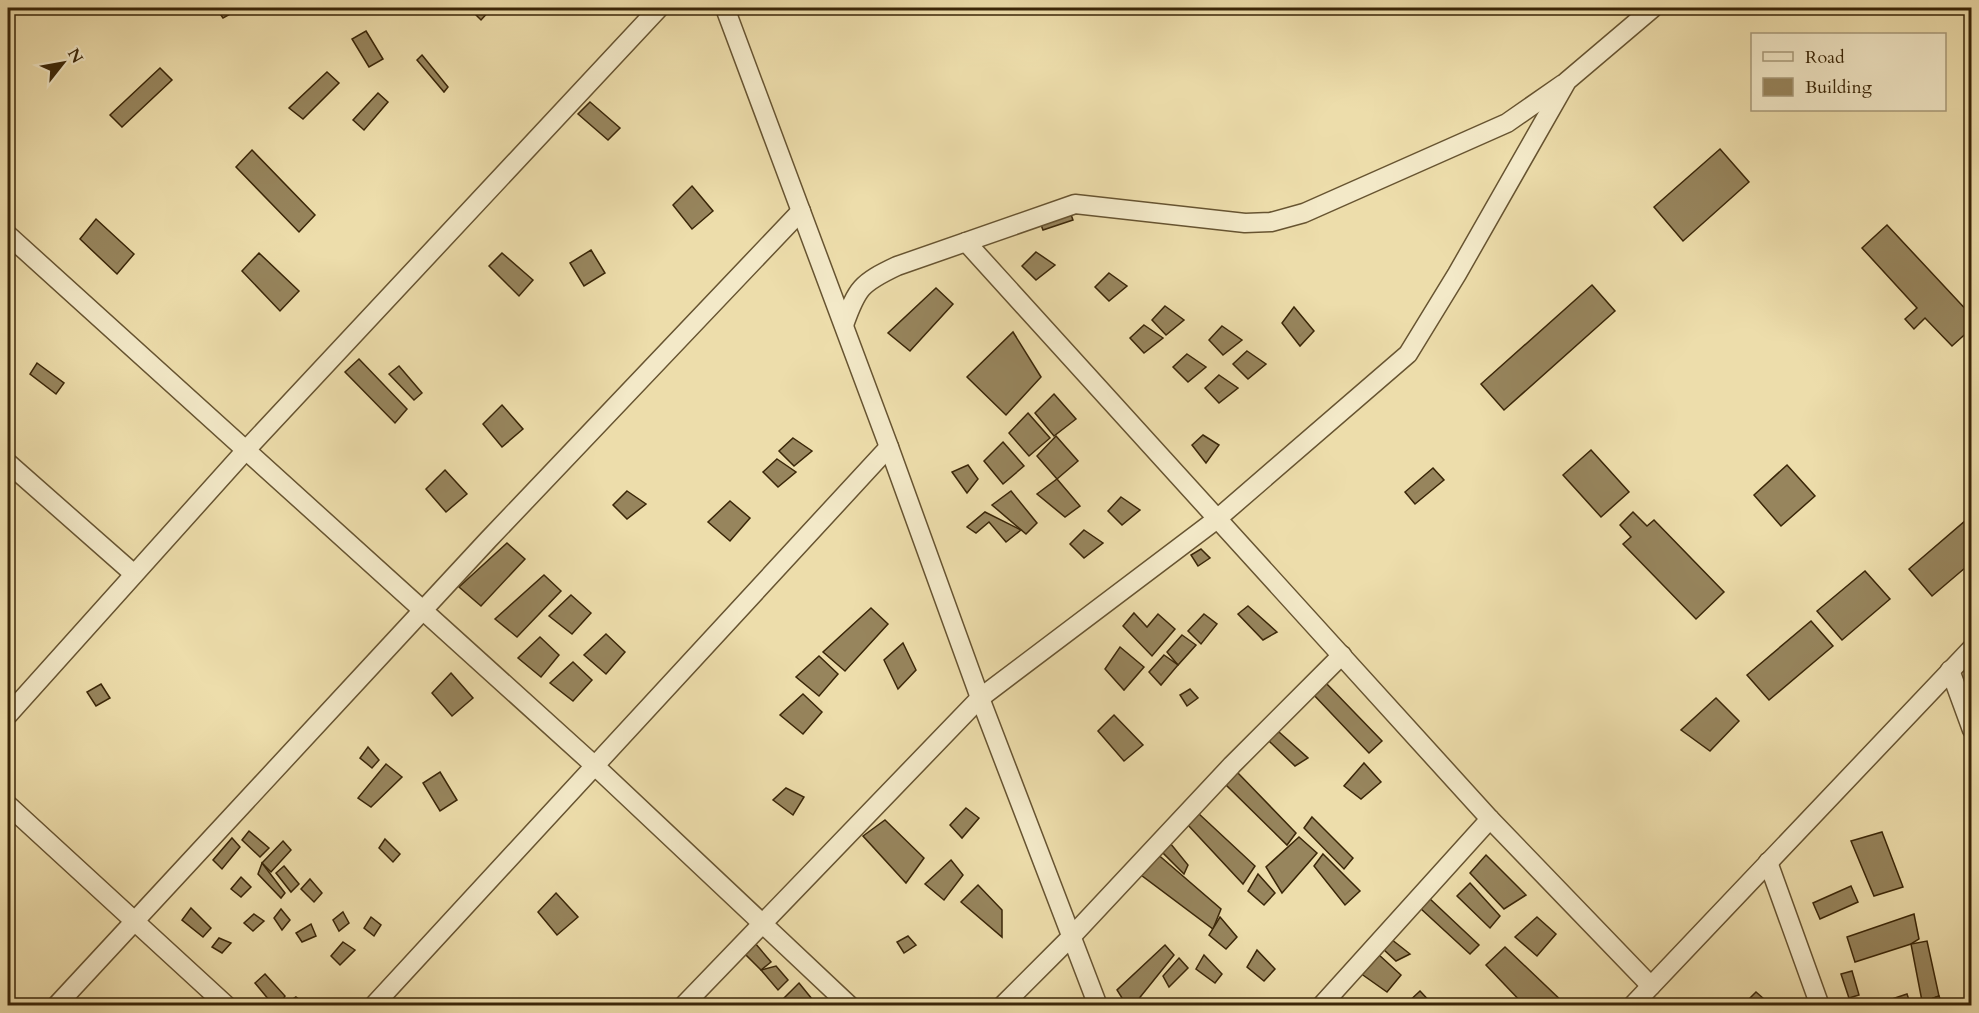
<svg xmlns="http://www.w3.org/2000/svg" width="1979" height="1013" font-family="Cardo,serif">
<style>
.building{fill:#97855d;stroke:#3a2608;stroke-width:1.5}
.lines{fill:none;stroke-linecap:round;stroke-linejoin:round}
.street-casing{stroke:#675431;stroke-width:21}
.street{stroke:#f3e9c8;stroke-width:18}
</style>
<rect width="100%" height="100%" fill="#edddab"/>
<filter id="stains"><feTurbulence type="fractalNoise" baseFrequency=".00333" numOctaves="4"/><feColorMatrix values="0 0 0 0 .2 0 0 0 0 .09 0 0 0 0 .02 0 0 0 .5 -.17"/></filter>
<radialGradient id="worn" r=".72"><stop offset=".6" stop-color="#630" stop-opacity="0"/><stop offset="1" stop-color="#630" stop-opacity=".3"/></radialGradient>
<g class="building">
<polygon points="216,8 241,8 223,18"/>
<polygon points="469,8 492,8 481,20"/>
<polygon points="366,31 383,59 369,67 352,39"/>
<polygon points="422,55 448,87 444,92 417,60"/>
<polygon points="160,68 172,80 122,127 110,115"/>
<polygon points="327,72 339,83 303,119 289,108"/>
<polygon points="378,93 388,102 364,130 353,120"/>
<polygon points="590,102 620,128 608,140 578,114"/>
<polygon points="1720,149 1749,182 1683,241 1654,207"/>
<polygon points="252,150 315,215 299,232 236,167"/>
<polygon points="692,186 713,211 692,229 673,205"/>
<polygon points="1065,198 1073,220 1043,230 1035,209"/>
<polygon points="96,219 134,254 117,274 80,239"/>
<polygon points="1887,225 1972,316 1972,328 1952,346 1925,318 1914,329 1905,319 1917,308 1862,248"/>
<polygon points="591,250 605,273 584,286 570,263"/>
<polygon points="1036,252 1055,265 1036,280 1022,266"/>
<polygon points="259,253 299,291 280,311 242,271"/>
<polygon points="502,253 533,280 519,296 489,266"/>
<polygon points="1109,273 1127,286 1109,301 1095,287"/>
<polygon points="1592,285 1615,311 1504,410 1481,384"/>
<polygon points="936,288 953,304 910,351 888,333"/>
<polygon points="1165,306 1184,320 1166,335 1152,320"/>
<polygon points="1294,307 1314,331 1300,346 1282,323"/>
<polygon points="1144,325 1163,338 1144,353 1130,338"/>
<polygon points="1222,326 1242,340 1223,355 1209,340"/>
<polygon points="1013,332 1041,377 1006,415 967,377"/>
<polygon points="1247,351 1266,364 1248,379 1233,364"/>
<polygon points="1187,354 1206,367 1188,382 1173,367"/>
<polygon points="359,359 407,409 395,423 345,372"/>
<polygon points="37,363 64,383 56,394 30,374"/>
<polygon points="399,366 422,393 414,400 389,374"/>
<polygon points="1219,375 1238,388 1219,403 1205,388"/>
<polygon points="1054,394 1076,419 1054,436 1035,413"/>
<polygon points="502,405 523,429 502,447 483,424"/>
<polygon points="1028,413 1050,438 1029,456 1009,433"/>
<polygon points="1203,435 1219,445 1206,463 1192,445"/>
<polygon points="1056,436 1078,461 1057,479 1037,456"/>
<polygon points="793,438 812,451 794,466 779,451"/>
<polygon points="1003,442 1024,466 1003,484 984,461"/>
<polygon points="1591,450 1629,492 1601,517 1563,475"/>
<polygon points="777,459 796,472 778,487 763,472"/>
<polygon points="968,465 978,479 967,493 952,472"/>
<polygon points="1787,465 1815,496 1781,526 1754,495"/>
<polygon points="1433,468 1444,480 1415,504 1405,492"/>
<polygon points="445,470 467,494 446,512 426,489"/>
<polygon points="1057,479 1080,506 1065,517 1037,494"/>
<polygon points="627,491 646,504 627,519 613,505"/>
<polygon points="1011,491 1037,523 1026,534 992,505"/>
<polygon points="1121,497 1140,510 1122,525 1108,511"/>
<polygon points="730,501 750,518 730,541 708,522"/>
<polygon points="985,512 1021,530 1006,542 989,522 976,533 967,527"/>
<polygon points="1633,512 1647,526 1654,520 1724,592 1696,619 1623,544 1631,537 1620,525"/>
<polygon points="1972,515 1972,562 1932,596 1909,569"/>
<polygon points="1084,530 1103,543 1084,558 1070,544"/>
<polygon points="507,543 525,559 481,606 459,587"/>
<polygon points="1201,549 1210,558 1198,566 1191,555"/>
<polygon points="1865,571 1890,599 1842,640 1817,611"/>
<polygon points="544,575 561,591 517,637 495,619"/>
<polygon points="571,595 591,613 572,634 549,616"/>
<polygon points="1248,606 1277,632 1263,640 1238,614"/>
<polygon points="871,608 888,624 845,671 823,652"/>
<polygon points="1134,613 1147,627 1158,614 1175,629 1152,656 1123,626"/>
<polygon points="1204,614 1217,624 1201,644 1188,631"/>
<polygon points="1811,621 1833,646 1769,700 1747,675"/>
<polygon points="606,634 625,652 606,674 584,655"/>
<polygon points="1182,635 1196,645 1178,665 1167,652"/>
<polygon points="540,637 559,655 541,677 518,658"/>
<polygon points="903,643 916,670 898,689 884,660"/>
<polygon points="1120,647 1144,667 1124,690 1105,669"/>
<polygon points="1164,655 1178,665 1161,685 1149,672"/>
<polygon points="819,656 838,674 819,696 796,677"/>
<polygon points="573,662 592,680 573,701 550,683"/>
<polygon points="451,673 473,698 452,716 432,693"/>
<polygon points="1324,681 1382,741 1369,753 1312,693"/>
<polygon points="101,684 110,698 96,706 87,692"/>
<polygon points="1190,689 1198,698 1187,706 1180,695"/>
<polygon points="803,694 822,712 803,734 780,715"/>
<polygon points="1716,698 1739,721 1710,751 1681,730"/>
<polygon points="1114,715 1143,745 1124,761 1098,731"/>
<polygon points="1279,732 1308,758 1295,766 1268,740"/>
<polygon points="368,747 379,760 372,768 360,758"/>
<polygon points="1364,763 1381,782 1361,799 1344,786"/>
<polygon points="386,764 402,777 371,807 358,798"/>
<polygon points="440,772 457,800 440,811 423,783"/>
<polygon points="1237,772 1296,833 1287,845 1224,783"/>
<polygon points="786,788 804,797 793,815 773,800"/>
<polygon points="966,808 979,818 962,838 950,825"/>
<polygon points="1198,813 1255,866 1243,884 1187,824"/>
<polygon points="1312,817 1353,858 1344,869 1304,828"/>
<polygon points="885,820 924,858 906,883 863,836"/>
<polygon points="249,831 269,848 260,857 242,840"/>
<polygon points="1882,832 1903,887 1874,896 1851,841"/>
<polygon points="1299,837 1317,853 1282,893 1266,867"/>
<polygon points="232,838 240,847 222,869 213,860"/>
<polygon points="385,839 400,854 393,862 379,848"/>
<polygon points="283,841 291,850 271,872 262,863"/>
<polygon points="1170,843 1188,865 1184,874 1160,850"/>
<polygon points="1155,852 1221,909 1213,929 1141,875"/>
<polygon points="1323,854 1360,891 1345,905 1314,866"/>
<polygon points="1486,855 1526,895 1504,909 1470,873"/>
<polygon points="951,860 963,875 944,900 925,884"/>
<polygon points="262,863 285,893 281,898 258,874"/>
<polygon points="284,866 299,884 291,892 276,873"/>
<polygon points="1258,874 1275,893 1264,905 1248,891"/>
<polygon points="241,877 251,887 241,897 231,889"/>
<polygon points="310,879 322,893 314,902 301,889"/>
<polygon points="1470,883 1500,916 1490,928 1457,896"/>
<polygon points="978,885 1002,910 1002,937 961,902"/>
<polygon points="1851,886 1858,902 1820,919 1813,903"/>
<polygon points="556,893 578,917 557,935 538,912"/>
<polygon points="1429,898 1479,945 1470,954 1420,908"/>
<polygon points="191,908 211,928 203,937 182,920"/>
<polygon points="281,909 290,920 282,930 274,918"/>
<polygon points="343,912 349,923 339,931 333,920"/>
<polygon points="254,914 264,921 253,931 244,923"/>
<polygon points="1914,914 1919,939 1911,944 1855,962 1847,937"/>
<polygon points="371,917 381,925 374,936 364,928"/>
<polygon points="1220,917 1237,937 1226,949 1209,935"/>
<polygon points="1537,917 1556,934 1537,956 1515,937"/>
<polygon points="311,924 316,936 302,942 296,933"/>
<polygon points="908,936 916,945 904,953 897,942"/>
<polygon points="219,938 231,943 222,953 212,947"/>
<polygon points="1391,939 1410,954 1396,961 1382,948"/>
<polygon points="1927,941 1939,996 1926,1001 1922,1001 1911,944"/>
<polygon points="343,942 355,950 340,965 331,956"/>
<polygon points="755,943 771,962 761,970 743,952"/>
<polygon points="1165,945 1174,955 1133,1006 1127,1006 1117,990"/>
<polygon points="1505,947 1567,1006 1525,1006 1486,965"/>
<polygon points="1257,950 1275,969 1264,981 1247,967"/>
<polygon points="1378,954 1401,975 1387,992 1360,973"/>
<polygon points="1204,955 1222,974 1215,983 1196,969"/>
<polygon points="1179,958 1188,968 1169,987 1163,976"/>
<polygon points="776,966 788,980 778,990 761,970"/>
<polygon points="1852,971 1859,995 1849,998 1841,974"/>
<polygon points="265,974 285,996 279,1006 274,1006 255,983"/>
<polygon points="799,983 812,999 805,1006 791,1006 784,998"/>
<polygon points="1420,991 1434,1006 1405,1005"/>
<polygon points="1756,992 1772,1006 1742,1006"/>
<polygon points="1907,994 1911,1006 1871,1006"/>
<polygon points="1939,996 1943,1006 1927,1006 1926,1001"/>
<polygon points="296,997 305,1003 304,1006 285,1004"/>
</g>
<g class="lines">
<g class="street-casing">
<g id="street">
<polyline points="725,8 889,447 980,698 1098,1006"/>
<polyline points="8,235 594,765 850,1006"/>
<polyline points="966,242 1490,819 1651,986"/>
<path d="M844,325C857,288 861,283 897,266L1075,204L1245,223L1271,222L1304,213L1507,123L1563,84"/>
<polyline points="8,463 134,574"/>
<polyline points="1950,670 1972,730"/>
<polyline points="8,715 246,450 659,8"/>
<polyline points="8,805 227,1006"/>
<polyline points="1768,862 1820,1006"/>
<polyline points="56,1006 488,540 801,211"/>
<polyline points="373,1006 889,447"/>
<polyline points="683,1006 980,698 1217,519 1408,354 1457,274 1567,81 1653,8"/>
<polyline points="1002,1006 1072,936 1232,765 1342,655"/>
<polyline points="1321,1006 1490,819"/>
<polyline points="1632,1006 1972,648"/>
</g>
</g>
<use href="#street" class="street"/>
</g>
<rect width="1979" height="1013" fill="none" stroke="#edddab" stroke-width="30"/>
<rect x="9" y="9" width="1961" height="995" fill="none" stroke="#3a2608" stroke-width="3"/>
<rect x="15" y="15" width="1949" height="983" fill="none" stroke="#3a2608" stroke-width="1.5"/>
<rect x="1751" y="33" width="195" height="78" fill="#f3e9c8" stroke="#a99b7b" stroke-width="1.5"/>
<rect x="1763" y="52" width="30" height="9" fill="#f3e9c8" stroke="#a99b7b" stroke-width="1.5"/>
<text x="1805" y="63" font-size="18" fill="#3a2608">Road</text>
<rect x="1763" y="78" width="30" height="18" fill="#97855d" stroke="#a99b7b" stroke-width="1.5"/>
<text x="1805" y="93" font-size="18" fill="#3a2608">Building</text>
<g transform="translate(63 63) rotate(59)" stroke="#f3e9c8" stroke-width="4.5" paint-order="stroke">
<path d="M0-4.5L10 22L0 15L-10 22Z" fill="#3a2608"/>
<text y="-9" font-size="16" font-weight="bold" text-anchor="middle" fill="#3a2608">N</text>
</g>
<rect width="100%" height="100%" filter="url(#stains)"/>
<rect width="100%" height="100%" fill="url(#worn)"/>
</svg>
